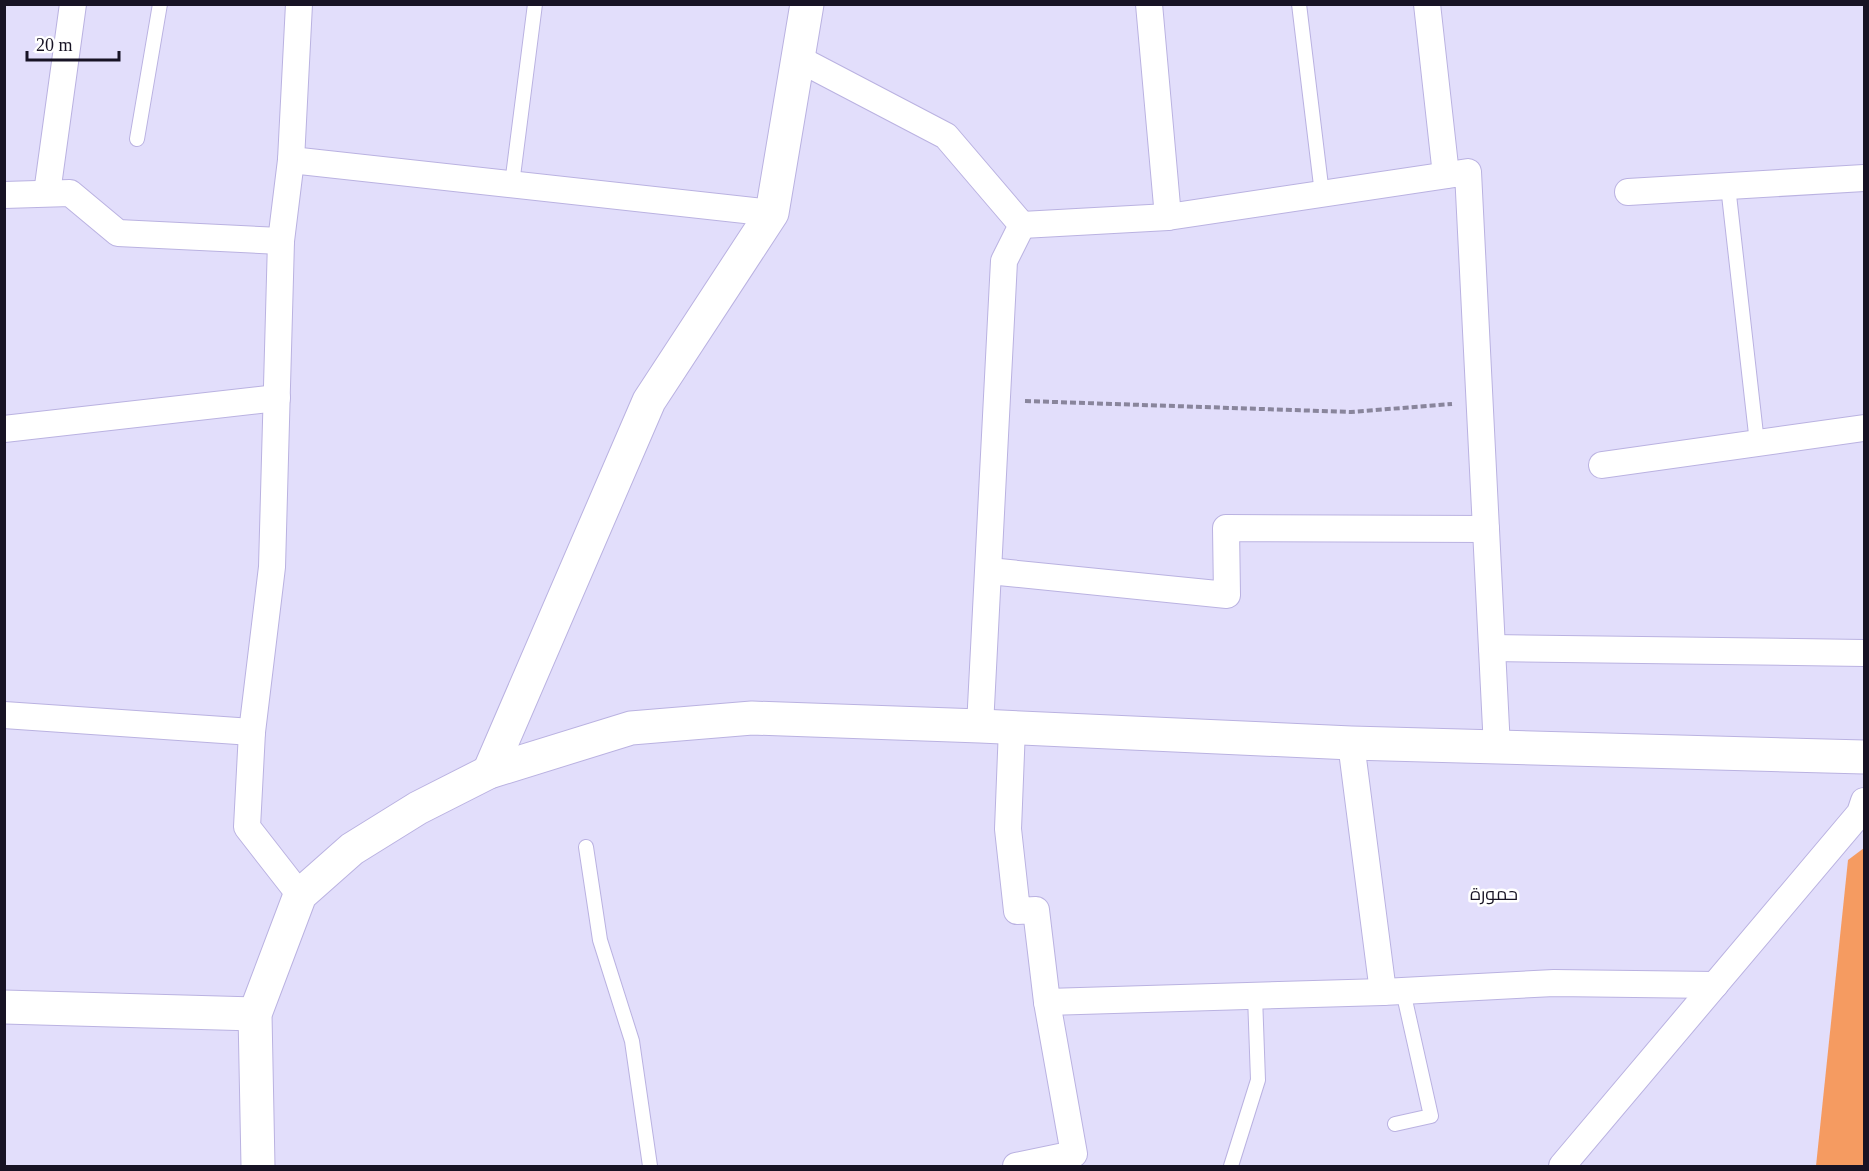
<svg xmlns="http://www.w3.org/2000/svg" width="1869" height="1171" font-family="'Times New Roman',Cairo,serif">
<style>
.green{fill:#f59b61}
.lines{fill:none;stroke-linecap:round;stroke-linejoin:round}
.lane-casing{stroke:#bab2e1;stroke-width:16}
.street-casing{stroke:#bab2e1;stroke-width:28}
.secondary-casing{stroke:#bab2e1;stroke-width:35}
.path{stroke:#89859c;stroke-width:4;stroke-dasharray:6 3;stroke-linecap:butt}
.lane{stroke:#fff;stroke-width:14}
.street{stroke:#fff;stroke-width:26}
.secondary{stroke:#fff;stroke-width:33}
.labels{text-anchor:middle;stroke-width:5;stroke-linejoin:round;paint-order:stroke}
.quarter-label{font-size:18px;fill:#171324;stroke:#fff}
</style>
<rect width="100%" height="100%" fill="#e2defb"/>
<polygon class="green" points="1864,848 1864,1166 1816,1166 1848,860"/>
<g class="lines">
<g class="lane-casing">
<g id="lane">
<polyline points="1299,4 1322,194"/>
<polyline points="137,139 160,4"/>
<polyline points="512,184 535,4"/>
<polyline points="1728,186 1757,443"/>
<polyline points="586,847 600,940 632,1041 650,1166"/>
<polyline points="1395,1124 1431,1116 1403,991"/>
<polyline points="1231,1166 1258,1080 1255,996"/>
</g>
</g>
<g class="street-casing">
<g id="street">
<polyline points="299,4 291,160 281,241 272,567 252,732 247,827 300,895"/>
<polyline points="1149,4 1168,217"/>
<polyline points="1427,4 1446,175"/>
<polyline points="799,59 946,136 1022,225 1004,261 980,726"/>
<polyline points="291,160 772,213"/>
<polyline points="1628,192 1864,178"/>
<polyline points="47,193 73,4"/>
<polyline points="4,195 70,193 118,233 281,241"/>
<polyline points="1022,225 1168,217 1468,172 1497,748"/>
<polyline points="4,429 277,398"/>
<polyline points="1602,465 1864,428"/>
<polyline points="989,571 1227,595 1226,528 1486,529"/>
<polyline points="1492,648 1864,653"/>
<polyline points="4,715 252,732"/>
<polyline points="1012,728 1008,829 1017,911 1036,910 1047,1002 1074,1154 1016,1166"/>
<polyline points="1351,743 1383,992"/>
<polyline points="1047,1002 1383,992 1554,983 1715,985"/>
<polyline points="1562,1166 1860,813 1864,801"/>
</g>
</g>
<g class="secondary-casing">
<g id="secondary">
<polyline points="489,772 649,401 772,213 807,4"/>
<polyline points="4,1007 255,1014"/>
<polyline points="258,1166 255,1014 300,895 352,849 418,808 489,772 631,728 752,718 980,726 1351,743 1864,757"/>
</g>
</g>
<polyline class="path" points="1025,401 1351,412 1452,404"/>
<use href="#lane" class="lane"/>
<use href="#street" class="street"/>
<use href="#secondary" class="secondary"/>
</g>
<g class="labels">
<g class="quarter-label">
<text x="1494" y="900">حمورة</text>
</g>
</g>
<rect width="1869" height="1171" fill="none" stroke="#171324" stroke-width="12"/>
<path d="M27 51v9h92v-9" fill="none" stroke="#171324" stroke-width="3"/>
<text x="36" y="51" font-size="18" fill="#171324" stroke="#ffffff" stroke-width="4.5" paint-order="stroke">20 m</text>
</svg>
